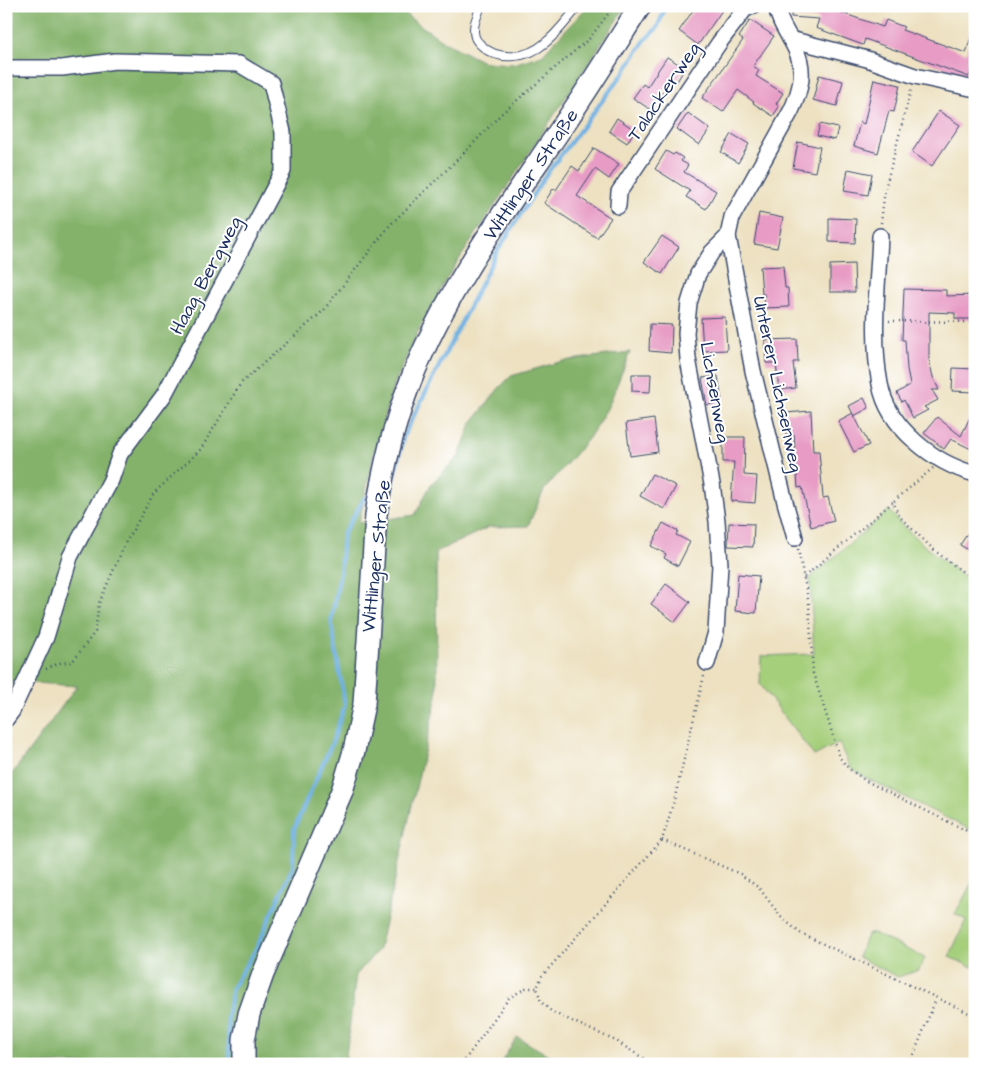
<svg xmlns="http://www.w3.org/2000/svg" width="981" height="1070" font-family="'Architects Daughter',sans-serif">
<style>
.green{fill:#a6cf7b;stroke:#607f6c}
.forest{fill:#84b26b;stroke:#507064}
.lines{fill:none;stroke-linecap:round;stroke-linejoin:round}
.stream{stroke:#6eb1e3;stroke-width:4}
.building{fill:#e79bc5}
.lane-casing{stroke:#3a4a6d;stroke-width:10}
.street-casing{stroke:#3a4a6d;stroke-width:18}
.secondary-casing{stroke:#3a4a6d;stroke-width:24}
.path{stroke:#3a4a6d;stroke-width:2.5;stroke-dasharray:1 4;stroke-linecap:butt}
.lane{stroke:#fff;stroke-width:8}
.street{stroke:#fff;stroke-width:15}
.secondary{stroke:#fff;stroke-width:21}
.labels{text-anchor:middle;stroke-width:4;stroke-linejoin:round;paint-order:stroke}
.street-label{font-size:19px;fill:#1b2f5e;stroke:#fff}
</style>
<rect width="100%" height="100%" fill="#fff"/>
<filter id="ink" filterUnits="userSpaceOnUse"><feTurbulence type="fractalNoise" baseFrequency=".02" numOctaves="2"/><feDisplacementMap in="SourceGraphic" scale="10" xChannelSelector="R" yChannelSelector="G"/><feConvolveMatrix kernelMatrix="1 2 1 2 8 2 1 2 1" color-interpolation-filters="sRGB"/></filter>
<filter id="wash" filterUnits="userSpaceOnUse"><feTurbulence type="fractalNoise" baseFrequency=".0096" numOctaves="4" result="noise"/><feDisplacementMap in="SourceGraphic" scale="20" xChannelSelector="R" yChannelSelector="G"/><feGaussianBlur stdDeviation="1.12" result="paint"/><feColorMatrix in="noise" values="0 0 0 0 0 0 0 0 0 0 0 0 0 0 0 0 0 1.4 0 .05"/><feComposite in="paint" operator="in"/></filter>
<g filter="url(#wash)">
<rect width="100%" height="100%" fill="#ede1c1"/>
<g class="green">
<path d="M889,510C912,539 945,562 975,585V832L868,779L850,768L839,743L814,756L760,684L761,656L814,654L810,578Z"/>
<polygon points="975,877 975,968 949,957 966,920 955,914"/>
<polygon points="873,933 925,958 919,970 898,977 858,957 867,935"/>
</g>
<g class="forest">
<polygon points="6,6 397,6 410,18 443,41 483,62 513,64 542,55 588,6 626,6 489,214 449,275 417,333 392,390 374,452 359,523 415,515 431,484 459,456 471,424 499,388 511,376 563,361 630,352 608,407 589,438 544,490 528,526 489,527 436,552 437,696 379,949 356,975 345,1064 6,1064 6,782 77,686 6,681"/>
<polygon points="517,1037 564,1064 500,1064"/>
</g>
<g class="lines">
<g class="stream">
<polyline points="390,495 404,435 498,250 545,176 625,71 645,40 657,28 664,11 668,6"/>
<polyline points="230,1064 227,1017 232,988 257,947 293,866 294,829 332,743 345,705 331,621 340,573 343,534 365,497"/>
</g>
</g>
<g id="blocks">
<g class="building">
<polygon points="696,6 725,6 698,45 679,31"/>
<polygon points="792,6 830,6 842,11 842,13 883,27 886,20 904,27 902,30 966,53 973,31 975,31 975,61 969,77 865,39 863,45 816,28 819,19 791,17"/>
<polygon points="750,20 774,36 753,66 759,70 756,76 783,93 776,104 779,107 773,116 753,103 754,102 738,90 723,112 702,98 743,40 739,37"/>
<polygon points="667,57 685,68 676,83 671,80 651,110 633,98 643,84 647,87"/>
<polygon points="819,75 843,81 837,106 813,100"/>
<polygon points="874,79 900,85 894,112 889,111 878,153 854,146 860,122 864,124"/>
<polygon points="939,111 960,125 932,166 912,152"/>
<polygon points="688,113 710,129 699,145 677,129"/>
<polygon points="617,118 635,130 627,143 609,131"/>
<polygon points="820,124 838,128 835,140 817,136"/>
<polygon points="732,134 749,144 738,163 721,152"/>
<polygon points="798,142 820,147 815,172 793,168"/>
<polygon points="594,148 619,164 609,179 595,169 577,196 611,218 597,238 544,203 553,189 556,190 572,166 579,171"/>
<polygon points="666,151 673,155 675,153 683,158 681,161 688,165 684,172 716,191 706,209 686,197 690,191 655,169"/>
<polygon points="848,169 872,174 868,195 844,191"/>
<polygon points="759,213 783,218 777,248 754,244"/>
<polygon points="829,218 856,219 855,243 829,242"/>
<polygon points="662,236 679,247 662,274 644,262"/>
<polygon points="854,264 855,292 830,292 830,265"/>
<polygon points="783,266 785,288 788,288 789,307 765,308 764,294 762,294 760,267"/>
<polygon points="904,289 946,290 946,296 975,295 975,319 955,319 955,313 929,312 929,360 933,377 939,390 932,390 938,400 924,407 928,410 913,418 904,400 902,402 897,393 910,385 907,369 905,340 902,340"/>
<polygon points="725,317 727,350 703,351 701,318"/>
<polygon points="650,324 672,325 671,353 649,351"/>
<polygon points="797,339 798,362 793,362 796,388 779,390 776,363 766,363 765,340"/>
<polygon points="953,368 975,369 975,392 952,391"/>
<polygon points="632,374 651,374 650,392 632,391"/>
<polygon points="718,376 722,402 707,405 702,378"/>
<polygon points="864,398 869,408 854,416 849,406"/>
<polygon points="975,407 975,445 973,445 971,449 951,439 944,449 924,433 937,417 961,436"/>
<polygon points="811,411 813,451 819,451 823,498 828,497 834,521 811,527 802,487 798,488 794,434 786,435 785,413"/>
<polygon points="853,413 869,445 854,452 838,421"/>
<polygon points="654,419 658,452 630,456 626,423"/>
<polygon points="723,437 745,437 744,475 757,476 755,503 731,501 734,462 723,462"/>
<polygon points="652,474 676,486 664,509 640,496"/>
<polygon points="975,522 975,554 960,545"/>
<polygon points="663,523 678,531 676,535 690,542 678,566 664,558 666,554 651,546"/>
<polygon points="729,523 754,524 753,547 728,546"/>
<polygon points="738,574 759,576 756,613 735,611"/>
<polygon points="666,584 690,602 675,622 651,604"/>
</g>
</g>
</g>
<g filter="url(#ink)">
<use href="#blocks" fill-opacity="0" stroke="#3a4a6d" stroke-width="1"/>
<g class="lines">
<g class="lane-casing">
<path id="lane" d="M479,11C476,19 472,28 475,37C476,41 479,43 482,46C499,62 528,58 545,43C558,33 568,18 579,6"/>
</g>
<g class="street-casing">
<g id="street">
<polyline points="790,39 867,59 915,76 975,89"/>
<polyline points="6,68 62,68 115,61 239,64 271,83 283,132 283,171 164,395 120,454 111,480 70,557 46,637 12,711 6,719"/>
<polyline points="618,206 619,192 719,43 745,9 753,6"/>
<polyline points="728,236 753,371 785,502 795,538"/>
<path d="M880,236C878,284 871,336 880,384C888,428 934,463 975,474"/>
<path d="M707,663L716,632L720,565L717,521L712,484L688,359L686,333L689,303L698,274L712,252L728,236L732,217L791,111C801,90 806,70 795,48C788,33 779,23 776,6"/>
</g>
</g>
<g class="secondary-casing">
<path id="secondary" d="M244,1064V1040L249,1014L263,974L342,791L354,751L364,704L376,515C383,469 394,423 411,380C447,288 507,208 562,127C589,88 614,47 640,6"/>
</g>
<g class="path">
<polyline points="881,223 885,189 911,90"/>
<polyline points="889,321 975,322"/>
<polyline points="933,468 894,501 895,507 900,517 935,551 975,581"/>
<polyline points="798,549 809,604 813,673 840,758 848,768 866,781 975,835"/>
<polyline points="804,577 894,501"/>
<polyline points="46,669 59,663 72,662 95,632 99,603 125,544 154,493 201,449 241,383 323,311 390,225 469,148 500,115 590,38 614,6"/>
<polyline points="662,840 740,874 759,888 781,917 800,933 975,1016"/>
<polyline points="462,1064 509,998 526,988 537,988"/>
<polyline points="652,1064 616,1041 552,1012 541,1002 537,988 542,976 662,840 674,801 704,676"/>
<polyline points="910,1064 936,999"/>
</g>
<use href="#lane" class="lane"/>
<use href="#street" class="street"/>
<use href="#secondary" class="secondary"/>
</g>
</g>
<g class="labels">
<g class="street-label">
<text transform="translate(663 91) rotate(-56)" y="7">Talackerweg</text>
<text transform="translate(530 174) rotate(-56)" y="7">Wittlinger Straße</text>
<text transform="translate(205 275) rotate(-62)" y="7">Haag. Bergweg</text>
<text transform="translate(779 384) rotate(78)" y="7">Unterer Lichsenweg</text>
<text transform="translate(716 392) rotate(80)" y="7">Lichsenweg</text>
<text transform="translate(375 556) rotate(-84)" y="7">Wittlinger Straße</text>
</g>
</g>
<rect width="981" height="1070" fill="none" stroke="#fff" stroke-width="25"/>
</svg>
